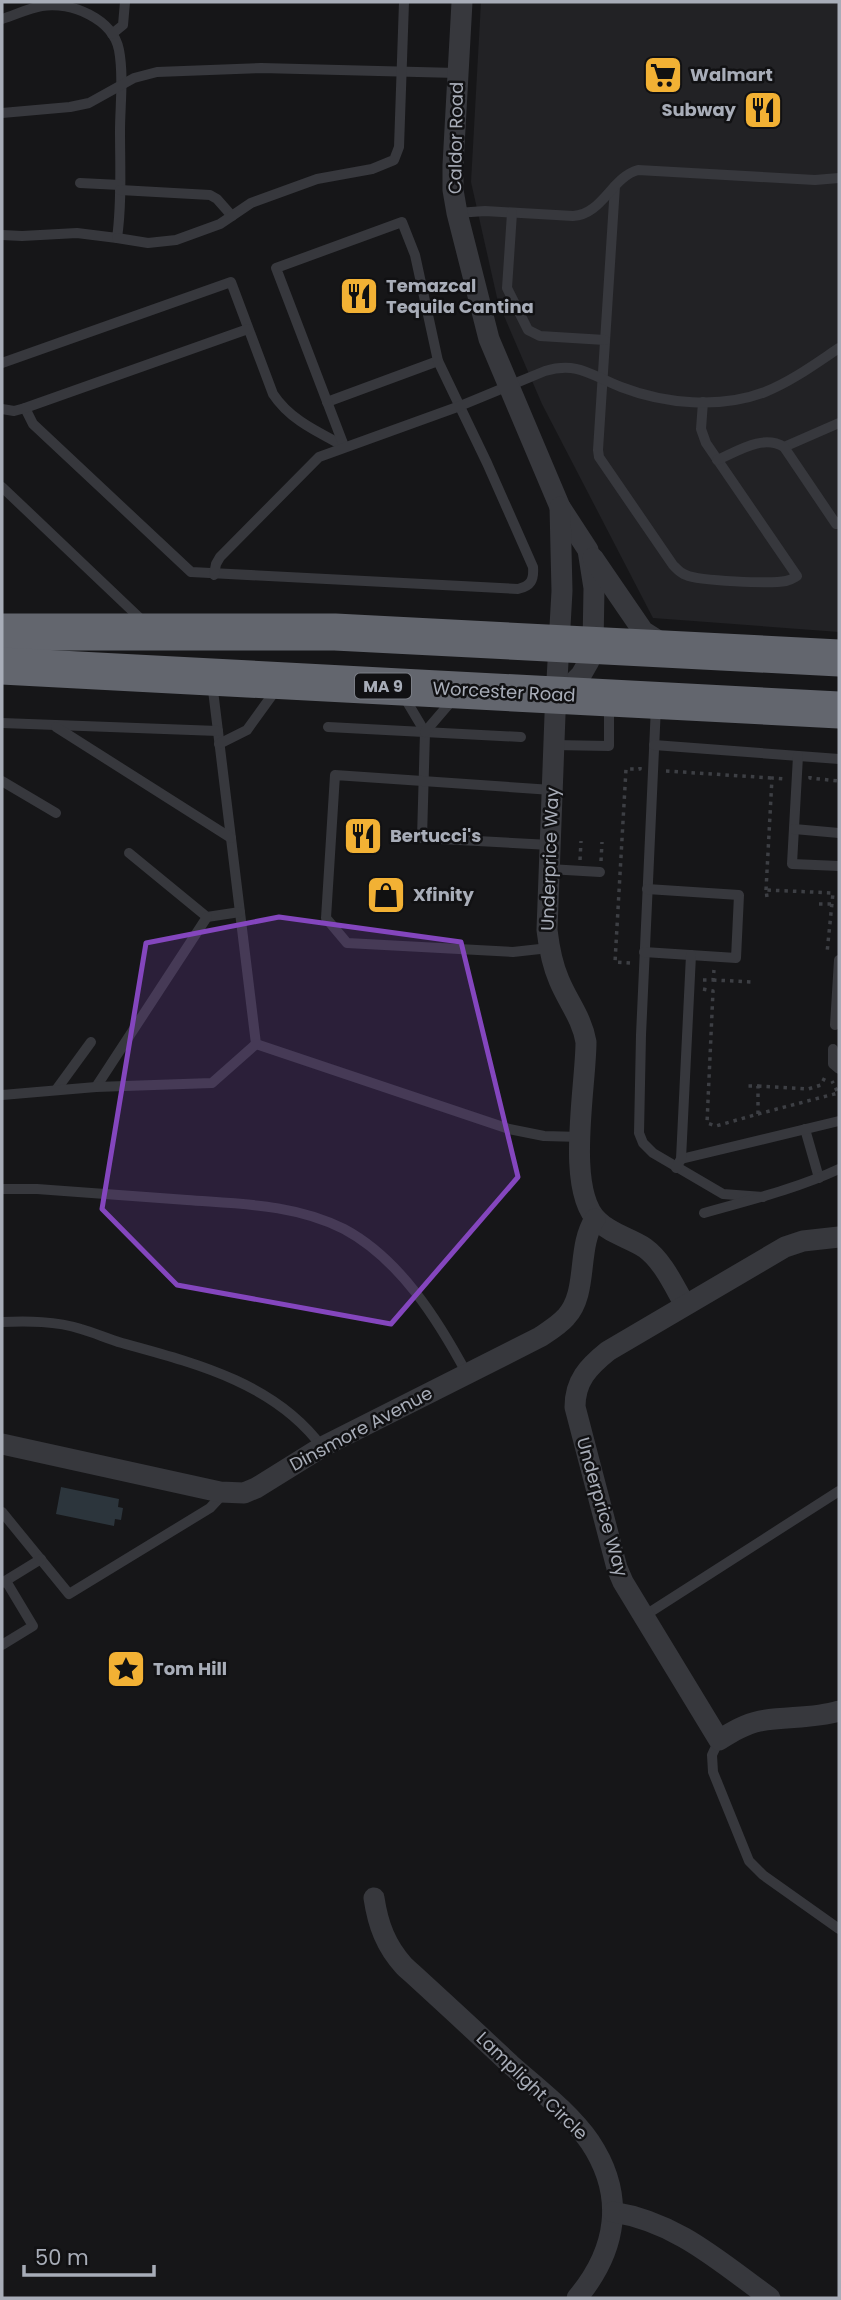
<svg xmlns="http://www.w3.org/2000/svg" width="841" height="2300" font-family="Poppins,sans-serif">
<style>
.built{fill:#222225}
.water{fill:#2c353c}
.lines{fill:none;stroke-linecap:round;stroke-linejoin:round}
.path{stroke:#3d3f44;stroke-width:3.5;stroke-dasharray:3.5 5;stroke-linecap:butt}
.lane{stroke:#37383d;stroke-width:10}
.street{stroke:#37383d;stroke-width:21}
.highway{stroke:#63666e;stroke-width:37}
.marked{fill:#8446be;fill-opacity:0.2;stroke:#8446be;stroke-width:5;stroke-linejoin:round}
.labels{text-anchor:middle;stroke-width:5;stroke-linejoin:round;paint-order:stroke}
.shield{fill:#111113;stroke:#7b7e86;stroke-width:2}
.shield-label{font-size:16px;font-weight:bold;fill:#a8adb8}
.poi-label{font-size:18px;font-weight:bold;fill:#a8adb8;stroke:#111113;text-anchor:start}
.street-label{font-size:18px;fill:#a8adb8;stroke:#111113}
</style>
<rect width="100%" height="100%" fill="#161618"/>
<polygon class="built" points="481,2 839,2 839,632 653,618 542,404 498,302 471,182"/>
<polygon class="water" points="61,1487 119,1499 118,1507 123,1508 121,1520 115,1519 114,1526 56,1514"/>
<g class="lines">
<g class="path">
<polyline points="666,771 772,778"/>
<polyline points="810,776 810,778 839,781"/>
<polyline points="580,860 581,841"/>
<polyline points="601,861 602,842"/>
<polyline points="766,890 772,778 784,779"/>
<polyline points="767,897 766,890 833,893 827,953"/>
<polyline points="819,904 831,904"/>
<polyline points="630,963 615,962 626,769 640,769 640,767"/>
<polyline points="703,980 713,980 714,970"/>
<polyline points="713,980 752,982"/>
<polyline points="703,989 713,991 707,1123 716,1126 758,1114 758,1086 744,1086"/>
<polyline points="758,1086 808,1089 821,1085 826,1075"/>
<polyline points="758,1114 838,1093 832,1081"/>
</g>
<g class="lane">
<path d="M2,19C15,15 29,8 42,6C71,1 113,19 119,50C124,76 120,105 120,131C120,166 122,203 117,238L77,233L22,236L2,235"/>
<polyline points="112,34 123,25 125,2"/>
<polyline points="2,113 70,107 89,103 134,78 157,72 261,68 457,73"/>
<polyline points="80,183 120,185"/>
<path d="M615,186L598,450L599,457L673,565C677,569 680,573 686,575C699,581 771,584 786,581C791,580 792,579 797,576L706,443L701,429L703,402"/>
<polyline points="120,190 210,195 217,199 232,216"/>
<path d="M457,213L485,211L573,216C602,215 612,177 638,170L815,180L839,178"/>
<polyline points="512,213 507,288 528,330 540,336 605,340"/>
<polyline points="117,238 148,243 176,240 220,224 251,203 317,179 372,169 394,160 399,147 404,2"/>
<path d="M2,363L231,282L273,394C290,420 318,432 344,446"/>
<polyline points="327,402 438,361"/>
<path d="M25,408L33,424L191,572L518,589C531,586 534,580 533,567L487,463L438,361L415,255L402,222L276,268L344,446"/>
<polyline points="2,409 14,411 25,408 248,329"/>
<polyline points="784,447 839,423"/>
<path d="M717,460C738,451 763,434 784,447L836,524L839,522"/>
<polyline points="2,487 145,623"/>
<path d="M214,575L216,564L220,557L319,457L460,406L545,371C578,361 592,376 621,387C665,404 720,409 765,392C792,381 815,364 839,348"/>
<polyline points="212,682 256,1044 509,1129 544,1136 581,1137"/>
<polyline points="403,695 425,732 422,838 550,845"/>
<polyline points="656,706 641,1035 639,1133 643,1143 653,1153 723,1194 763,1197"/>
<polyline points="2,723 218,731"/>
<polyline points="56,727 231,838"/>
<polyline points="328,727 521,737"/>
<polyline points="425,732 455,697"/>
<polyline points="219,744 247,730 278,687"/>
<polyline points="554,745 609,746 609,702"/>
<polyline points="654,745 839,759"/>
<polyline points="798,756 792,864 839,866"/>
<polyline points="2,781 56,813"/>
<polyline points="794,829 839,833"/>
<polyline points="129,853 207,917 240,912"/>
<polyline points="549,869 600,872"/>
<polyline points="549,948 513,952 347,943 326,918 335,775 552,790"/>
<polyline points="644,952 736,958 739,895 647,889"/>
<polyline points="835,1025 839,960"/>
<polyline points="833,1049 833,1064 839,1069"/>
<polyline points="96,1087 207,917"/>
<polyline points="56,1090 91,1042"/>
<polyline points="2,1095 96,1087 212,1083 256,1044"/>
<polyline points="805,1129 819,1178"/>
<polyline points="681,1159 839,1121"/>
<polyline points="676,1168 681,1159 691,955"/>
<path d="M2,1189H37C87,1193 137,1196 187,1200C240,1204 295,1204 344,1229C400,1259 438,1320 467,1374"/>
<path d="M704,1213C750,1200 796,1189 839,1169"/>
<path d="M2,1322C28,1321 56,1321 81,1329C95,1333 108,1339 122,1343C195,1363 275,1383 322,1447"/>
<polyline points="2,1512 69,1594 210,1508 224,1493"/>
<polyline points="2,1583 41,1559"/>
<polyline points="644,1616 839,1491"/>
<polyline points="2,1645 33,1626 6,1581"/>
<polyline points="719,1740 712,1755 713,1772 749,1861 763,1875 839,1929"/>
</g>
<g class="street">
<polyline points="462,2 453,165 453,190 457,213 489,339 560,507 588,550 594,588 593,645 589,661 581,675 571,685 556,695"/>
<path d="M560,507L562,591L555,715L547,930C549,947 552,964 559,980C568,1002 582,1018 586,1042C586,1087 565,1190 598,1221C611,1234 630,1238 645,1248C663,1261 674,1286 685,1305"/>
<polyline points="593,558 643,631 665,645"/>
<path d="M839,1237L803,1241L785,1247L608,1351C588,1367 575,1381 575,1407L617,1568L623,1582L719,1740C732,1732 745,1724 760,1721C787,1716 813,1719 839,1711"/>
<path d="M2,1444L220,1492L244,1493L256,1488L322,1447L540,1337C549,1331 559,1325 566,1317C589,1292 576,1248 595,1219"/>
<path d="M374,1898C378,1925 386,1946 404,1966C440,1999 475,2031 510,2064C537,2088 569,2112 590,2142C626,2196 617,2250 577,2298"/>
<path d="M613,2212C677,2222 720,2262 770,2298"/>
</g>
<g class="highway">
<polyline points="2,632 335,632 839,658"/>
<polyline points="2,666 839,710"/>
</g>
</g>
<path class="marked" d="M279,917L461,942L518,1177L391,1324L177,1285L102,1209L146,943Z"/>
<defs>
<g id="supermarket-square" transform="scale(2.0125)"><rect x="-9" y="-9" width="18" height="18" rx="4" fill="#f2b134" stroke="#111113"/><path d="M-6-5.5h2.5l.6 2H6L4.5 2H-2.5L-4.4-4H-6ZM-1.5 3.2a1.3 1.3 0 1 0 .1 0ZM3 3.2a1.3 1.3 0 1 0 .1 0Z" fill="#111"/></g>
<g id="restaurant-square" transform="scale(2.0125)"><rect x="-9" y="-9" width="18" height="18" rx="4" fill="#f2b134" stroke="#111113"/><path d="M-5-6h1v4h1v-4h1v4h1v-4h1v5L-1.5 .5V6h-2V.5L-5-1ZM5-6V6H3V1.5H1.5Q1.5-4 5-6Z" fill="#111"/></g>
<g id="shop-square" transform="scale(2.0125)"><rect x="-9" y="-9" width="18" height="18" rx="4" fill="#f2b134" stroke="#111113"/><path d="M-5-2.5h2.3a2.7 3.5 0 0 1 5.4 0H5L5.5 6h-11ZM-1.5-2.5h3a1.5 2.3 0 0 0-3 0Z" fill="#111"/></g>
<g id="sight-square" transform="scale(2.0125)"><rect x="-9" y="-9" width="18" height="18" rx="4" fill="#f2b134" stroke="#111113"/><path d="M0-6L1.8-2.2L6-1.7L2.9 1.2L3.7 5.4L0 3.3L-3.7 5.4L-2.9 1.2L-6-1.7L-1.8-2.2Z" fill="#111"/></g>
</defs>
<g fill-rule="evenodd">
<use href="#supermarket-square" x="663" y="75"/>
<use href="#restaurant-square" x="763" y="110"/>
<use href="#restaurant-square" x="359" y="296"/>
<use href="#restaurant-square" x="363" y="836"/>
<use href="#shop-square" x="386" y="895"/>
<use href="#sight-square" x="126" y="1669"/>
</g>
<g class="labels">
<rect class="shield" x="355" y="673.5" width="56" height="25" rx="5"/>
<g class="shield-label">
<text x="383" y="692">MA 9</text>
</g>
<g class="poi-label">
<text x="690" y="81">Walmart</text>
<text x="736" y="116" text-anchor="end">Subway</text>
<text x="386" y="292">Temazcal<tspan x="386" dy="21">Tequila Cantina</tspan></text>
<text x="390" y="842">Bertucci's</text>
<text x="413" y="901">Xfinity</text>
<text x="153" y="1675">Tom Hill</text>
</g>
<g class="street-label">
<text transform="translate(456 138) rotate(-89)" y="6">Caldor Road</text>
<text transform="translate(504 692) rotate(3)" y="6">Worcester Road</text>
<text transform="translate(550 859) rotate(-88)" y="6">Underprice Way</text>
<text transform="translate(361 1429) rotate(-28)" y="6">Dinsmore Avenue</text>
<text transform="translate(602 1507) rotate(74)" y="6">Underprice Way</text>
<text transform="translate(532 2086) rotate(44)" y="6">Lamplight Circle</text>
</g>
</g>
<rect width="841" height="2300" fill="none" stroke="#a8adb8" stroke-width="7"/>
<path d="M24 2265v10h130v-10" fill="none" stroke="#a8adb8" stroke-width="3.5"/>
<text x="35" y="2265" font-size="21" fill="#a8adb8" stroke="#111113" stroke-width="5" paint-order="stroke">50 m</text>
</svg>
